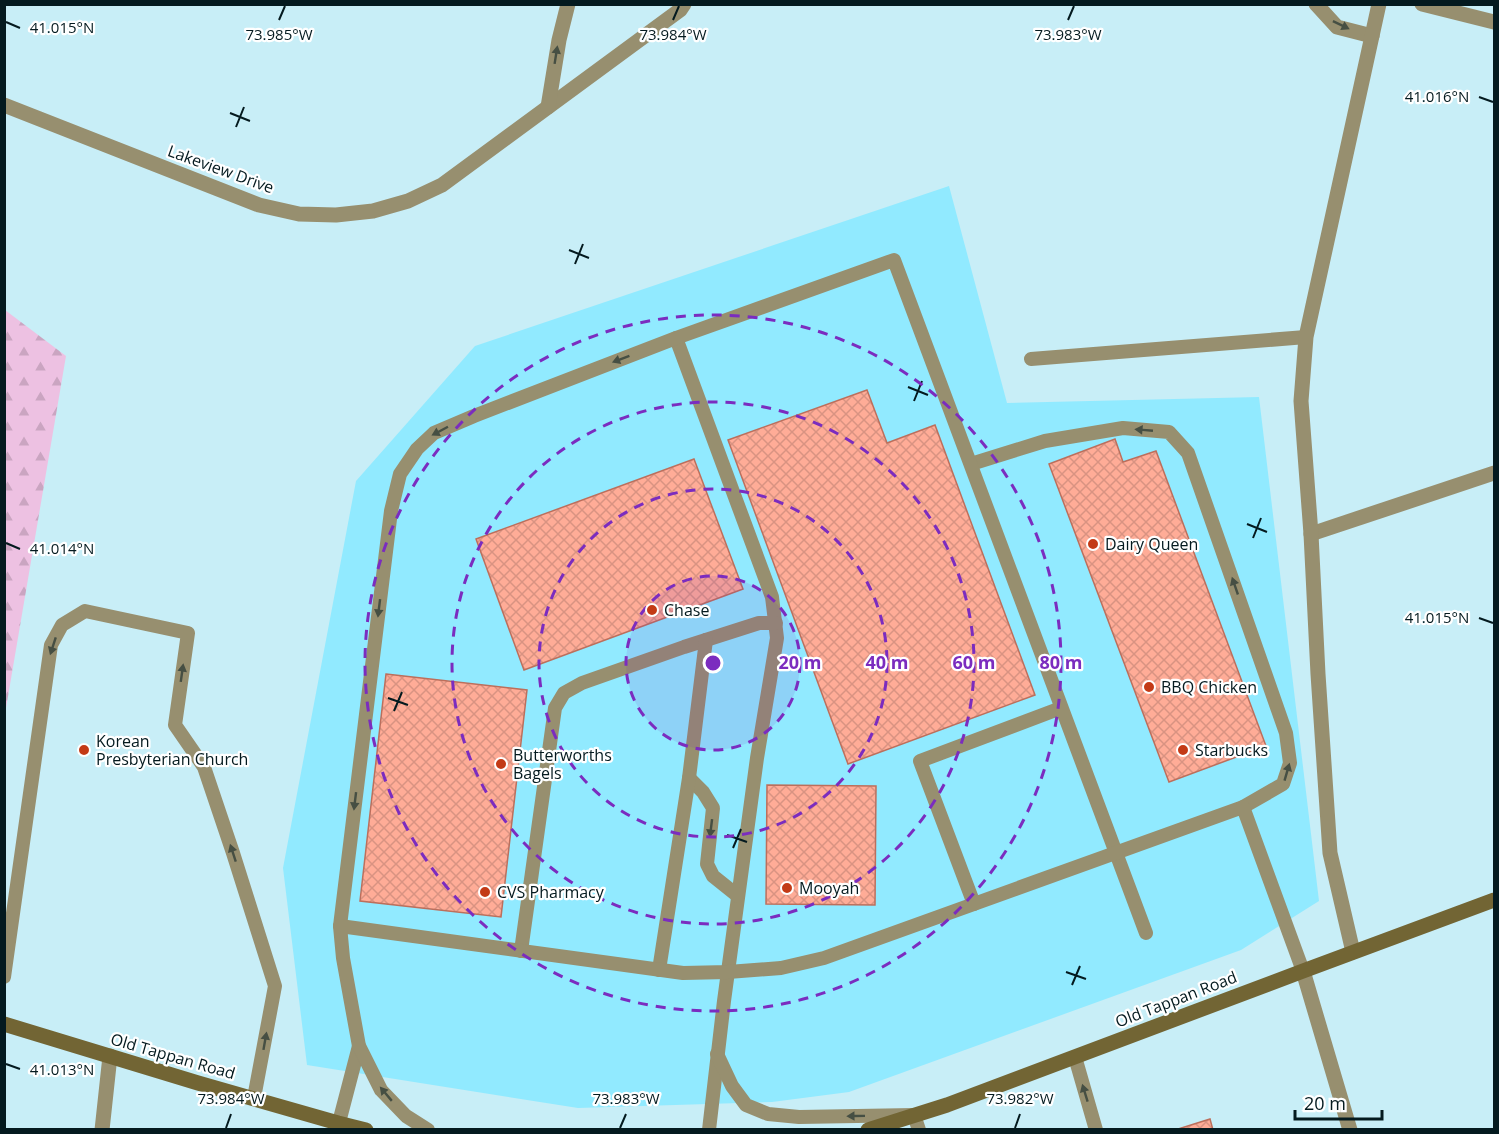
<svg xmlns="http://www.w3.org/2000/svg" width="1499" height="1134" font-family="'Open Sans',sans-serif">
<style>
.built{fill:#91eaff}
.forest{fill:url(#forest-firs)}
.building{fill:url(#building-cross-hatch);stroke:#bc6f5c;stroke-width:1.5}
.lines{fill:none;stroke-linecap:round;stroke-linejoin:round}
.service{stroke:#978f6f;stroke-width:14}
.minor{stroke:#978f6f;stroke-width:15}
.tertiary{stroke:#978f6f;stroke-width:15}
.secondary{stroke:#726534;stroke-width:15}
.oneway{fill:#464f43}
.ticks{fill:none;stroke:#041a1f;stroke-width:2}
.ring{fill:none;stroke:#7b2cbf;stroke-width:3;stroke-dasharray:10 8}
.poi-dot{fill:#c33a16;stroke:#fff;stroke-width:2}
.labels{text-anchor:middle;stroke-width:4.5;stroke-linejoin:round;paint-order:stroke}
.street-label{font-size:16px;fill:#041a1f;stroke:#fff}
.poi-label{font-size:16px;fill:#041a1f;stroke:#fff;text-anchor:start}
.ticks-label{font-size:15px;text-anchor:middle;fill:#041a1f;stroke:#fff;stroke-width:4.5;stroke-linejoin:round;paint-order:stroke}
.centre{fill:#7b2cbf;stroke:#fff;stroke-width:3}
.ring-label{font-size:18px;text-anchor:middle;font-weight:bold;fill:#7b2cbf;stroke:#fff;stroke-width:4.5;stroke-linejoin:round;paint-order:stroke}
</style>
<defs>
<pattern id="forest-firs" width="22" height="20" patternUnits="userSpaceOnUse" patternTransform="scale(1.5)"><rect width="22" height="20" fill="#edc1e2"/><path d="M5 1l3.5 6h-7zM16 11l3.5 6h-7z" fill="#caa5c1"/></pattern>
<pattern id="building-cross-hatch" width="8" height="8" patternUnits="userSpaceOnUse" patternTransform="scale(1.5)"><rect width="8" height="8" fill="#ffac97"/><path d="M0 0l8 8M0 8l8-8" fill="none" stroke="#d99382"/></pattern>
</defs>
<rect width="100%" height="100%" fill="#c8eef7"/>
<polygon class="built" points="949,186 1007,403 1259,397 1319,901 1241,950 849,1092 772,1102 578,1108 307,1065 283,868 356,481 475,346"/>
<polygon class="forest" points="5,310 66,356 5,714"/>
<g class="building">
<polygon points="867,390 887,443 935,425 1035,695 848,764 728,440"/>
<polygon points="1115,439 1123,462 1156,451 1266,746 1169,782 1049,464"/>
<polygon points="694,459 743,589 524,670 476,539"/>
<polygon points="386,674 527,690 501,917 360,901"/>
<polygon points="767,785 876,786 875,905 766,904"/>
<polygon points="1210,1119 1213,1130 1175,1130"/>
</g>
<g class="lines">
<g class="service">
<polyline points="676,338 772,597 777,638 757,758 724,1001 709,1130"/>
<polyline points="1031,359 1306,337"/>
<polyline points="971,464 1045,441 1123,428 1169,432 1188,453 1286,733 1290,763 1283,784 1243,807"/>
<polyline points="689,778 703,792 713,808 707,864 713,876 738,896"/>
<polyline points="974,904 920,761 1061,708"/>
<polyline points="340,926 391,511 400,474 417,449 434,433 474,416 676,338 894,260 1146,933"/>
<polyline points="521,951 555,708 564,693 582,683 684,647 759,623 776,623"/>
<polyline points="659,970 689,778 706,640"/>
<polyline points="4,977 51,645 62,625 85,611 188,633 175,725 204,767 233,853 275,986 254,1098"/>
<polyline points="717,1054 732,1086 746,1105 768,1114 799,1117 914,1115 919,1130"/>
<polyline points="1075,1057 1096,1130"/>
<polyline points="337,1130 359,1046"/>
<polyline points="428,1130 406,1116 381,1090 359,1046 343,958 340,926 683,973 728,972 781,968 824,958 1243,807 1303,971"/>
</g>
<g class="minor">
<polyline points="1316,4 1337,27 1372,36"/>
<polyline points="1422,4 1494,22"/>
<polyline points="4,105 259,205 299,214 336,215 373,211 408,201 442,185 680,10 684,4"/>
<polyline points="548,107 559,40 568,4"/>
<polyline points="1311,534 1494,473"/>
<polyline points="1353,952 1330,853 1318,674 1311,534 1301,401 1306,337 1379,4"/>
<polyline points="102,1130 110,1056"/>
</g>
<polyline class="tertiary" points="1303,971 1350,1130"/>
<g class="secondary">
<polyline points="4,1024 198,1083 338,1123 366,1130"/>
<polyline points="868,1130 947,1105 1303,971 1494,900"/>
</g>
</g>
<defs><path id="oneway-solid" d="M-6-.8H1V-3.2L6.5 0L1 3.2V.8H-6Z" transform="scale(1.5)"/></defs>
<g class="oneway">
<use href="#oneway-solid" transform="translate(1341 25) rotate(26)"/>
<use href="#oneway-solid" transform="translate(556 55) rotate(-81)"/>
<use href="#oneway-solid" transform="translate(621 359) rotate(159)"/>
<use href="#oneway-solid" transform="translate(1144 430) rotate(-175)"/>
<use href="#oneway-solid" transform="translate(440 431) rotate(152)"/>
<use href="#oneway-solid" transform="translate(1235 586) rotate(-109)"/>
<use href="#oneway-solid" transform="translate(379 608) rotate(97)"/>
<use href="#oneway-solid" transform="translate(53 646) rotate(108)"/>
<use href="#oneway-solid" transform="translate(182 673) rotate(-82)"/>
<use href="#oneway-solid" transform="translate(1287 772) rotate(-74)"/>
<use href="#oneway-solid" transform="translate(355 801) rotate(97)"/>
<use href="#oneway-solid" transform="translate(711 828) rotate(97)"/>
<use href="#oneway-solid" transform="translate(233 853) rotate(-108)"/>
<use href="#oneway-solid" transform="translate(265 1041) rotate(-80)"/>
<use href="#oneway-solid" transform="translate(1085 1093) rotate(-107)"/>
<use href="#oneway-solid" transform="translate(386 1094) rotate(-130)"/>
<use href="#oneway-solid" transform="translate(856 1116) rotate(179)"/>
</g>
<path class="ticks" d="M279,20L285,6M673,20L679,6M1068,20L1074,6M6,22L20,28M1479,97L1493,102M230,113L250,121M236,127L244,107M569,250L589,258M575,264L583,244M908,387L928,395M914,401L922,381M1247,524L1267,532M1253,538L1261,518M6,543L20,549M1479,618L1493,623M388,698L408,705M394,711L402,692M727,835L747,842M733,848L741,829M1066,972L1086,979M1072,985L1080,966M6,1064L20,1069M226,1128L231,1114M620,1128L626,1114M1015,1128L1020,1114"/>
<circle cx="713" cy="663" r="87" fill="#7b2cbf" fill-opacity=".12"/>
<g class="ring">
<circle cx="713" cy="663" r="87"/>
<circle cx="713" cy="663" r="174"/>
<circle cx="713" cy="663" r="261"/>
<circle cx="713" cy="663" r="348"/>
</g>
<g class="poi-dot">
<circle cx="1093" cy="544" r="6"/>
<circle cx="652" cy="610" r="6"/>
<circle cx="1149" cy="687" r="6"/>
<circle cx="84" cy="750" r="6"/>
<circle cx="1183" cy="750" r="6"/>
<circle cx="501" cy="764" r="6"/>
<circle cx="787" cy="888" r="6"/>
<circle cx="485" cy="892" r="6"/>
</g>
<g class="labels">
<g class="street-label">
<text transform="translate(221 169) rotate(20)" y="6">Lakeview Drive</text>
<text transform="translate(1176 999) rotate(-21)" y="6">Old Tappan Road</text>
<text transform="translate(173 1056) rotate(16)" y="6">Old Tappan Road</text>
</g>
<g class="poi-label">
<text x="1105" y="550">Dairy Queen</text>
<text x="664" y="616">Chase</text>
<text x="1161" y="693">BBQ Chicken</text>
<text x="96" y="747">Korean<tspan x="96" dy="18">Presbyterian Church</tspan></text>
<text x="1195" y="756">Starbucks</text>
<text x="513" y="761">Butterworths<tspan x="513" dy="18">Bagels</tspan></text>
<text x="799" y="894">Mooyah</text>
<text x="497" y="898">CVS Pharmacy</text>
</g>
</g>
<g class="ticks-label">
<text x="62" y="33">41.015°N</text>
<text x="279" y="40">73.985°W</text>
<text x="673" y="40">73.984°W</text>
<text x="1068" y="40">73.983°W</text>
<text x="1437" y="102">41.016°N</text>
<text x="62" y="554">41.014°N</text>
<text x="1437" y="623">41.015°N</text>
<text x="62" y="1075">41.013°N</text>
<text x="231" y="1104">73.984°W</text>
<text x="626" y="1104">73.983°W</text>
<text x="1020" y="1104">73.982°W</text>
</g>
<circle cx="713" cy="663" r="9" class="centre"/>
<g class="ring-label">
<text x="800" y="669">20 m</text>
<text x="887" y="669">40 m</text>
<text x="974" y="669">60 m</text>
<text x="1061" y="669">80 m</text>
</g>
<rect width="1499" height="1134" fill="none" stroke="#041a1f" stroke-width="12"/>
<path d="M1295 1110v9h87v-9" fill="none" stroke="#041a1f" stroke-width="3"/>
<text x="1304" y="1110" font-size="18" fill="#041a1f" stroke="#ffffff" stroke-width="4.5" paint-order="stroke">20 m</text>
</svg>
